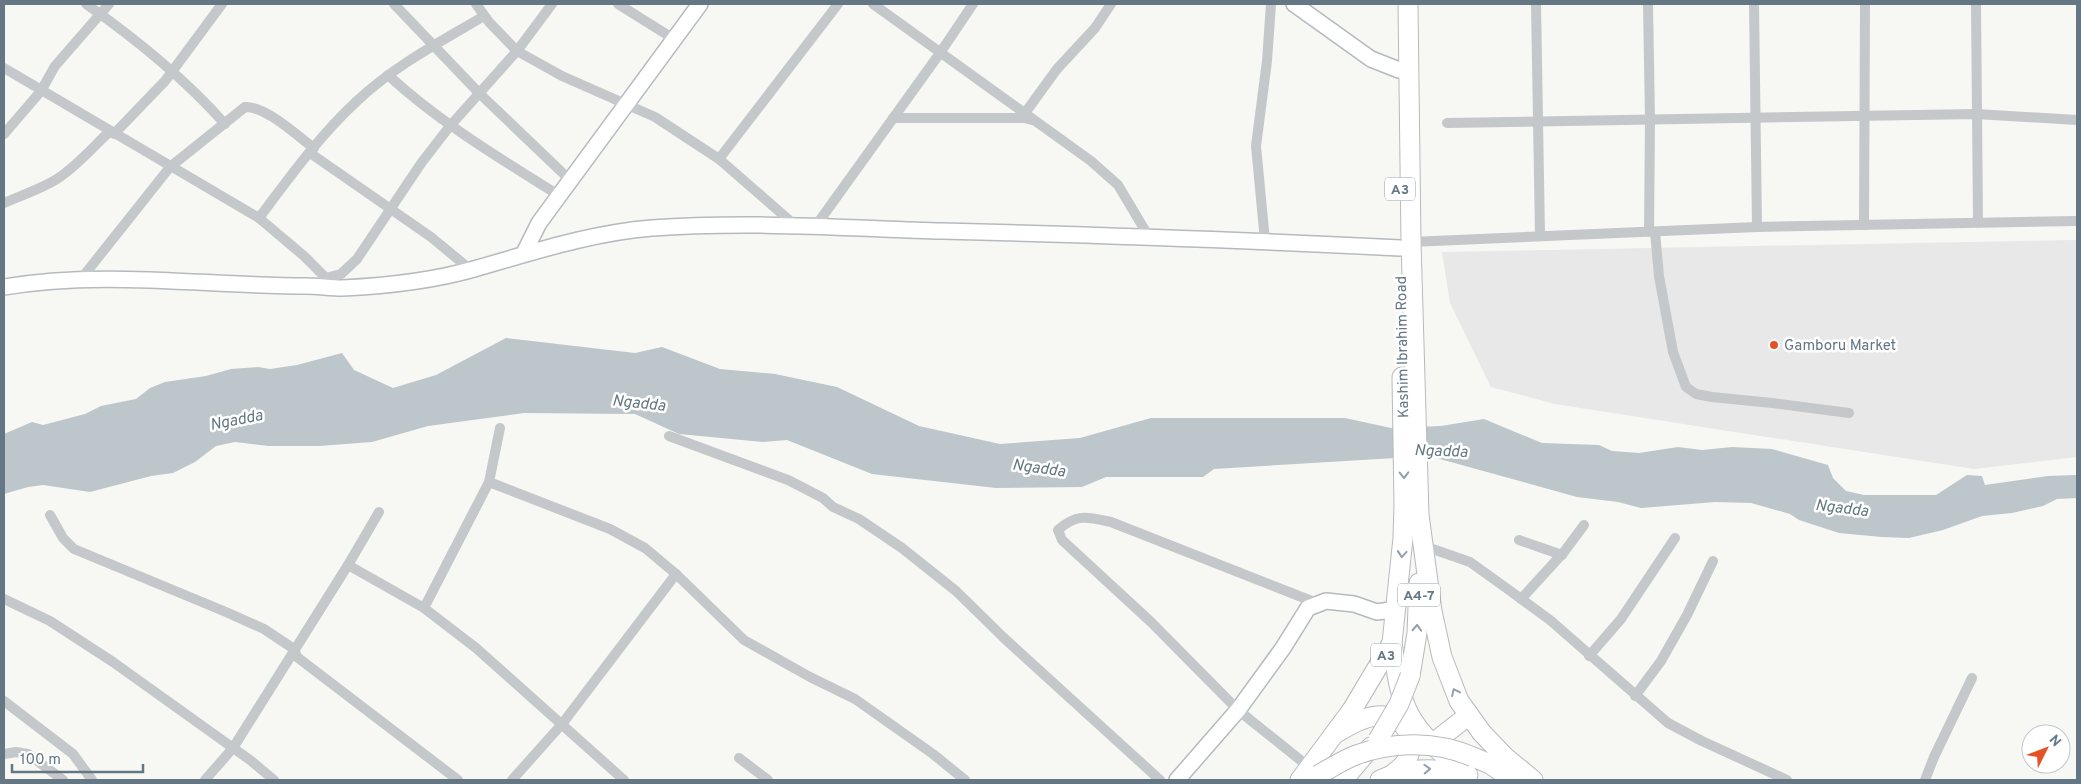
<svg xmlns="http://www.w3.org/2000/svg" width="2081" height="784" font-family="Overpass,sans-serif">
<style>
.built{fill:#e7e8e7}
.water{fill:#bcc6cb}
.lines{fill:none;stroke-linecap:round;stroke-linejoin:round}
.secondary-casing{stroke:#b4babe;stroke-width:18}
.highway-casing{stroke:#b7babd;stroke-width:21}
.street{stroke:#c4c8cb;stroke-width:10}
.secondary{stroke:#fff;stroke-width:15}
.highway{stroke:#fff;stroke-width:19}
.highway-bridge-casing{stroke:#b7babd;stroke-width:21;stroke-linecap:butt}
.highway-bridge{stroke:#fff;stroke-width:19}
.oneway{stroke:#93a0aa}
.poi-dot{fill:#e55225;stroke:#fff;stroke-width:2}
.labels{text-anchor:middle;stroke-width:5;stroke-linejoin:round;paint-order:stroke}
.shield{fill:#fff;stroke:#93a0aa;stroke-width:1}
.shield-label{font-size:14px;font-weight:bold;fill:#657785}
.poi-label{font-size:15px;fill:#657785;stroke:#fff;text-anchor:start}
.street-label{font-size:15px;fill:#657785;stroke:#fff}
.water-label{font-size:16px;font-style:italic;fill:#617881;stroke:#fff}
</style>
<rect width="100%" height="100%" fill="#f7f7f3"/>
<polygon class="built" points="2077,240 2077,457 1974,469 1555,404 1491,387 1450,303 1442,252"/>
<polygon class="water" points="506,338 635,353 662,347 720,369 775,374 837,387 919,426 1000,444 1080,438 1151,418 1345,418 1391,428 1441,426 1484,419 1542,443 1599,445 1612,451 1639,453 1678,447 1702,450 1732,447 1772,449 1828,465 1833,478 1846,491 1864,495 1936,495 1967,475 1982,476 1985,485 2048,476 2077,475 2077,498 2057,499 2043,506 2012,513 1982,516 1943,530 1909,538 1882,537 1839,533 1799,520 1790,514 1751,503 1715,502 1641,508 1618,502 1577,497 1429,456 1214,469 1203,477 1106,477 1082,487 996,488 872,474 787,440 763,442 679,434 635,414 524,413 428,426 372,442 319,446 269,446 235,442 216,446 195,462 173,473 151,476 90,492 43,485 28,487 4,494 4,434 32,422 43,425 85,414 101,406 136,399 150,388 165,382 206,376 231,369 258,367 270,369 297,365 342,353 354,370 393,388 436,375"/>
<g class="lines">
<g class="secondary-casing">
<g id="secondary">
<polyline points="1294,4 1371,59 1399,70"/>
<polyline points="524,253 539,223 700,4"/>
<path d="M4,287C104,270 206,286 306,286C318,286 330,288 342,288C385,286 432,281 474,269C534,252 590,233 652,228C748,221 846,228 942,231C1094,235 1247,240 1400,248"/>
<polyline points="1177,780 1238,710 1283,648 1308,608 1326,601 1354,604 1377,612 1397,609"/>
</g>
</g>
<g class="highway-casing">
<g id="highway">
<polyline points="1408,4 1411,242 1419,515 1432,611 1442,657 1459,701 1482,733 1505,757 1533,780"/>
<path d="M1392,643C1396,667 1398,692 1409,714C1422,739 1447,757 1468,775"/>
<polyline points="1410,676 1417,633 1419,583"/>
<path d="M1338,732C1350,725 1363,717 1377,716C1402,714 1419,736 1407,759C1405,765 1399,769 1394,773"/>
<polyline points="1432,744 1469,715"/>
<polyline points="1473,757 1490,764 1513,780"/>
<polyline points="1300,780 1352,710 1392,643 1403,538 1404,505 1402,377"/>
<polyline points="1343,780 1371,747"/>
<path d="M1380,780C1408,767 1436,767 1466,775"/>
</g>
</g>
<g class="street">
<path d="M86,4C136,39 184,78 225,124"/>
<polyline points="394,4 479,93 571,181"/>
<polyline points="476,4 489,22 517,51 562,76 655,117 719,159 797,227"/>
<polyline points="618,4 674,39"/>
<polyline points="873,4 1091,161 1118,185 1149,237"/>
<polyline points="1536,4 1540,235"/>
<polyline points="1648,4 1650,120 1649,232"/>
<polyline points="1754,4 1757,227"/>
<polyline points="1976,4 1978,222"/>
<polyline points="4,68 259,218 304,256 336,288"/>
<path d="M388,75C440,123 501,159 560,196"/>
<polyline points="1025,113 1057,69 1095,28 1111,4"/>
<polyline points="893,118 1024,118 1032,120"/>
<polyline points="1447,123 1976,114 2077,120"/>
<polyline points="4,134 41,91 55,66 109,4"/>
<polyline points="114,134 165,81 222,4"/>
<polyline points="310,153 431,237 471,270"/>
<polyline points="719,159 838,4"/>
<path d="M4,203C22,195 41,189 57,179C77,166 93,147 110,131"/>
<path d="M259,218C289,178 320,135 357,101C394,66 440,42 484,16"/>
<polyline points="1864,225 1865,4"/>
<polyline points="815,227 940,53 973,4"/>
<polyline points="1655,232 1659,276 1673,352 1686,387 1696,394 1712,397 1772,403 1849,413"/>
<polyline points="1265,241 1256,146 1267,61 1271,4"/>
<polyline points="1411,242 1757,227 2077,221"/>
<polyline points="326,278 341,274 357,259 422,162 450,126 517,51 552,4"/>
<path d="M81,279L170,167L245,107C266,106 297,136 314,148"/>
<polyline points="669,436 788,480 823,498 833,507 859,519 902,548 956,591 1004,638 1160,780"/>
<polyline points="489,482 610,529 645,548 676,574 744,640 810,677 855,699 933,754 965,780"/>
<polyline points="50,515 63,538 74,549 226,612 264,629 294,649 297,657 458,780"/>
<polyline points="1519,540 1562,555"/>
<polyline points="1424,546 1470,562 1509,590 1550,620 1668,723 1702,741 1787,780"/>
<polyline points="348,565 424,608 476,648 624,780"/>
<polyline points="4,599 50,621 113,662 250,760 274,780"/>
<polyline points="1521,599 1564,552 1584,525"/>
<polyline points="424,608 489,482 500,428"/>
<polyline points="1589,656 1621,619 1675,538"/>
<polyline points="1635,696 1661,661 1687,615 1713,561"/>
<polyline points="4,701 73,754 92,780"/>
<polyline points="4,754 16,752 28,754 63,780"/>
<polyline points="739,758 768,780"/>
<path d="M1309,767L1238,710L1151,622L1062,540L1058,530C1077,513 1088,517 1111,522L1317,603"/>
<polyline points="205,780 233,748 348,565 379,512"/>
<polyline points="512,780 562,724 676,574"/>
<polyline points="1925,780 1934,757 1972,678"/>
</g>
<use href="#secondary" class="secondary"/>
<use href="#highway" class="highway"/>
<g class="highway-bridge-casing">
<g id="highway-bridge">
<polyline points="1378,740 1399,704 1410,676"/>
<path d="M1318,775C1331,768 1343,760 1356,755C1393,741 1437,741 1473,757"/>
</g>
</g>
<use href="#highway-bridge" class="highway-bridge"/>
</g>
<defs><path id="oneway-chevron" d="M-2-3.5L2.5 0L-2 3.5" fill="none" stroke-width="1.6" stroke-linecap="round" stroke-linejoin="round" transform="scale(1.25)"/></defs>
<g class="oneway">
<use href="#oneway-chevron" transform="translate(1404 475) rotate(89)"/>
<use href="#oneway-chevron" transform="translate(1402 554) rotate(95)"/>
<use href="#oneway-chevron" transform="translate(1417 628) rotate(-87)"/>
<use href="#oneway-chevron" transform="translate(1455 692) rotate(-115)"/>
<use href="#oneway-chevron" transform="translate(1427 769) rotate(-2)"/>
</g>
<circle class="poi-dot" cx="1774" cy="345" r="5"/>
<g class="labels">
<g class="shield">
<rect x="1385" y="177.5" width="30" height="23" rx="4"/>
<rect x="1398" y="583.5" width="42" height="23" rx="4"/>
<rect x="1371" y="643.5" width="30" height="23" rx="4"/>
</g>
<g class="shield-label">
<text x="1400" y="194">A3</text>
<text x="1419" y="600">A4-7</text>
<text x="1386" y="660">A3</text>
</g>
<g class="poi-label">
<text x="1784" y="350">Gamboru Market</text>
</g>
<g class="street-label">
<text transform="translate(1402 347) rotate(-91)" y="5">Kashim Ibrahim Road</text>
</g>
<g class="water-label">
<text transform="translate(639 402) rotate(6)" y="6">Ngadda</text>
<text transform="translate(236 419) rotate(-11)" y="6">Ngadda</text>
<text transform="translate(1441 450) rotate(2)" y="6">Ngadda</text>
<text transform="translate(1039 467) rotate(8)" y="6">Ngadda</text>
<text transform="translate(1842 507) rotate(7)" y="6">Ngadda</text>
</g>
</g>
<rect width="2081" height="784" fill="none" stroke="#657785" stroke-width="10"/>
<g transform="translate(2046 749) rotate(48)"><circle r="24" fill="#ffffff" stroke="#c1c9ce"/>
<path d="M0-4L9 19L0 12L-9 19Z" fill="#e55225"/>
<text y="-8" font-size="14" font-weight="bold" text-anchor="middle" fill="#657785">N</text>
</g>
<path d="M12 764v8h131v-8" fill="none" stroke="#657785" stroke-width="2.5"/>
<text x="20" y="764" font-size="15" fill="#657785" stroke="#ffffff" stroke-width="4" paint-order="stroke">100 m</text>
</svg>
